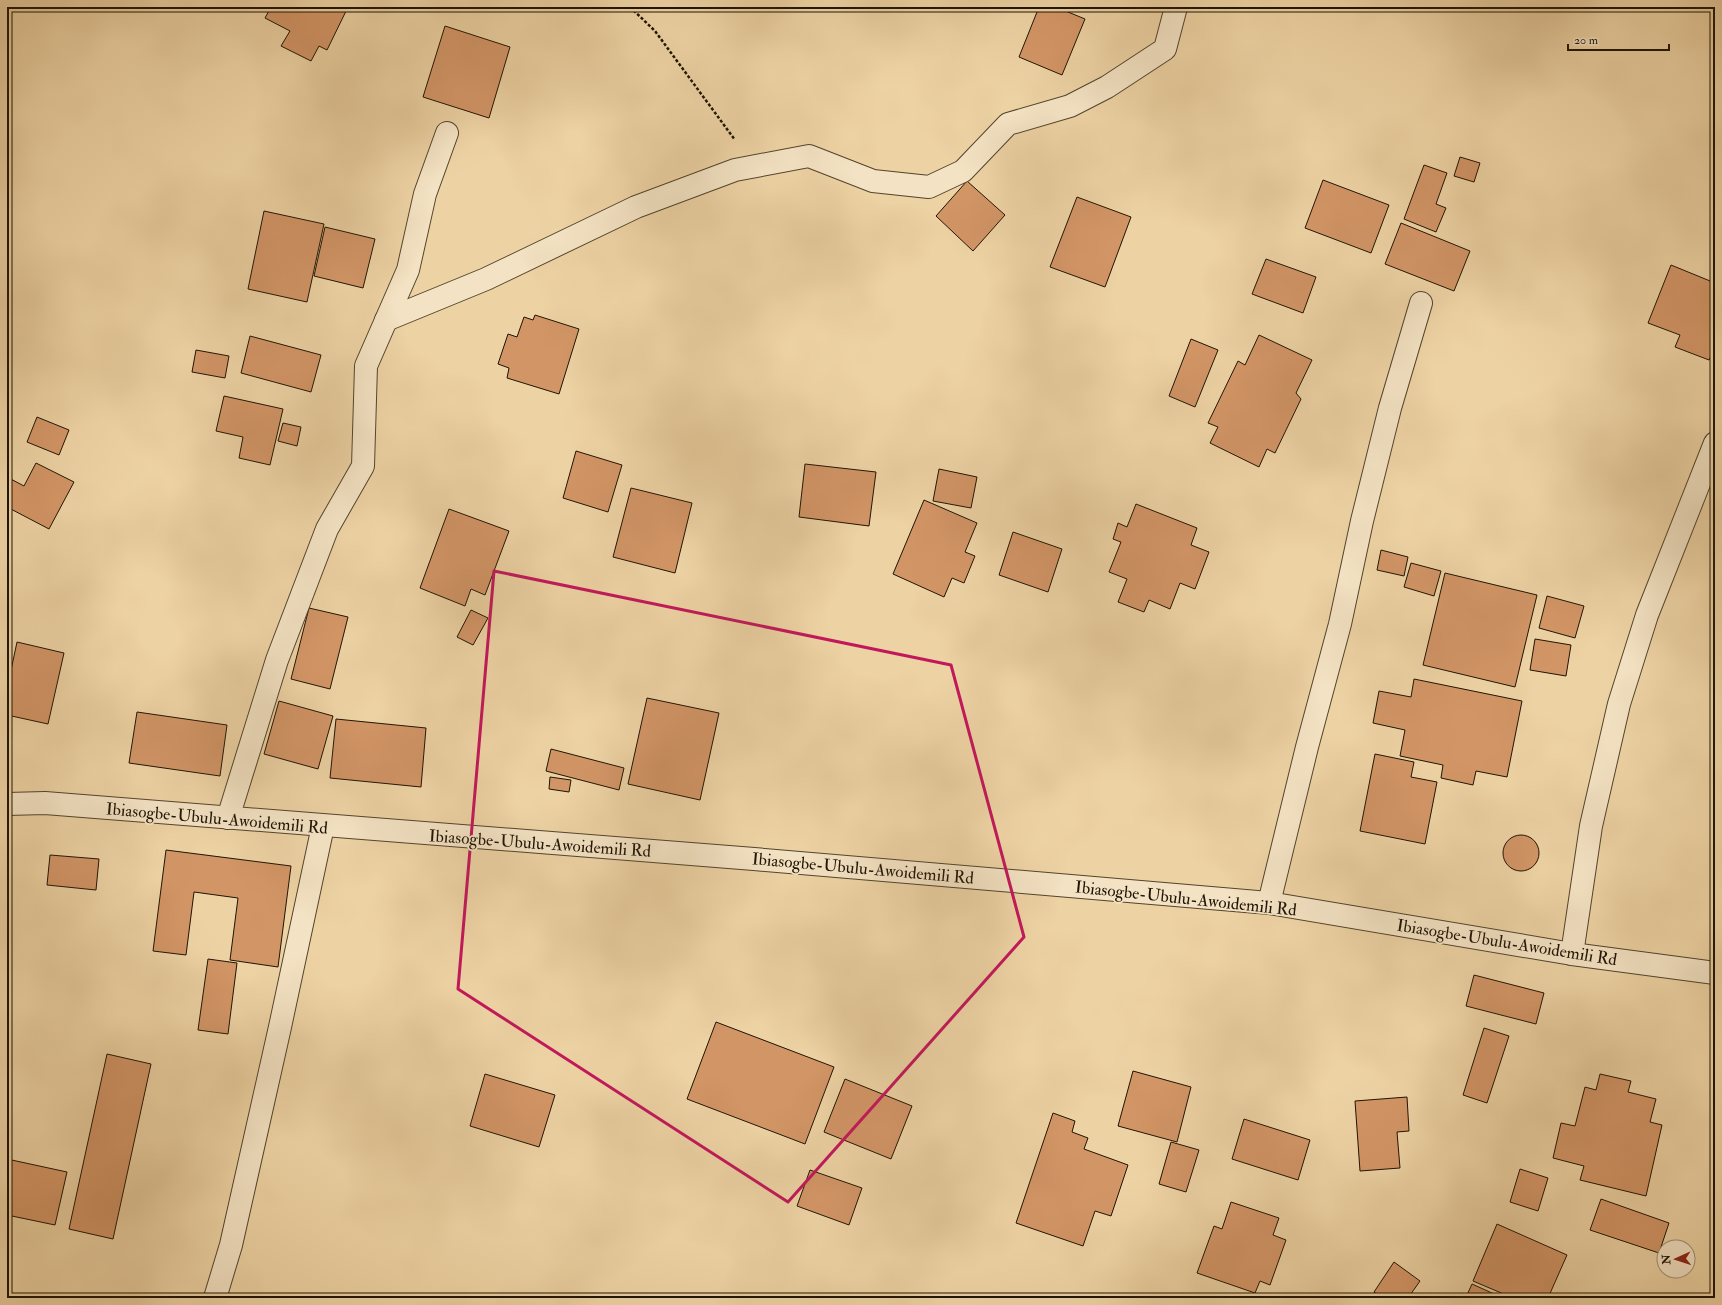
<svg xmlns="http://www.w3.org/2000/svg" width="1722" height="1305" font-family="'IM FELL Double Pica',serif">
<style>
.building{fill:#d29566;stroke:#1f1405}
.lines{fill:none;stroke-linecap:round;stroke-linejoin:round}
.minor-casing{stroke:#52442c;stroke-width:24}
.path{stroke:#1f1405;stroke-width:2.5;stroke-dasharray:3 2;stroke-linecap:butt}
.minor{stroke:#f3e2c3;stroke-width:22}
.marked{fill:none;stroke:#c2185b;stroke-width:3;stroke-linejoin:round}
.labels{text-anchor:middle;stroke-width:3.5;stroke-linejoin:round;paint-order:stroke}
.street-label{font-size:17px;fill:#1f1405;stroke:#f3e2c3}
</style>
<rect width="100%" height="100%" fill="#edd2a3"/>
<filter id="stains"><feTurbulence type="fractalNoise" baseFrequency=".005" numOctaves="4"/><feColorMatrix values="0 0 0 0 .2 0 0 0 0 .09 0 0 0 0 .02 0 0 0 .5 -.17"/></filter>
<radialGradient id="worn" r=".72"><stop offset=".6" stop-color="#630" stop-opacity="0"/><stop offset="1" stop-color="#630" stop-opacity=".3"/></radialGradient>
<g class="building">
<polygon points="271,7 348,7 327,50 319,46 311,61 281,46 290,31 265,18"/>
<polygon points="1039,7 1056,7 1085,19 1062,75 1019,57"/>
<polygon points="445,26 510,47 489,118 423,97"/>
<polygon points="1460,157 1480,163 1474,182 1454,176"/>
<polygon points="1424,165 1447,173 1436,204 1446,208 1436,232 1404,219"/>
<polygon points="1323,180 1389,205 1371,253 1305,228"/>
<polygon points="967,181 1005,215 973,251 936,216"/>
<polygon points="1077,197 1131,217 1105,287 1050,267"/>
<polygon points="264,211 324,224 307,302 248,289"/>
<polygon points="1401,223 1470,251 1454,291 1385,264"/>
<polygon points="325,227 375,239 363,288 314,276"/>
<polygon points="1266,259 1316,277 1303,313 1252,294"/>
<polygon points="1671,265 1715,283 1715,352 1713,351 1709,360 1675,347 1680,335 1648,323"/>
<polygon points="535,315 579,329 559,394 507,378 509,368 498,364 508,334 517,337 524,317 533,320"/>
<polygon points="1259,335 1312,360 1296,393 1301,399 1275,453 1267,449 1259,467 1210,443 1218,427 1208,423 1238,361 1245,365"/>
<polygon points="250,336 321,355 311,392 241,373"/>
<polygon points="1191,339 1218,350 1195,407 1169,396"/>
<polygon points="196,350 229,356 225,378 192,372"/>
<polygon points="224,396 283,409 270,465 239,458 243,437 216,431"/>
<polygon points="37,417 69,430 59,455 27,442"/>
<polygon points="283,423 301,427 297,446 278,441"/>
<polygon points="576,451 622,465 608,512 563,498"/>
<polygon points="36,463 74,482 49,529 7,507 7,477 24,486"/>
<polygon points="805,464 876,472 869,526 799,517"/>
<polygon points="939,469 977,477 971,508 933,501"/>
<polygon points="631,488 692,503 675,573 613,557"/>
<polygon points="924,500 977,523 965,552 975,556 964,583 952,578 944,597 893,574"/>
<polygon points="1136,504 1197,528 1191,545 1209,552 1195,589 1180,583 1170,609 1149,600 1144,612 1118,602 1127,579 1109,572 1121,542 1113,539 1118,523 1127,527"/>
<polygon points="449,509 509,531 485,595 471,589 465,606 420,588"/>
<polygon points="1013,532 1062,549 1048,592 999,575"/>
<polygon points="1381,550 1408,557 1404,576 1377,570"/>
<polygon points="1411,563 1441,571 1434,596 1404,587"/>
<polygon points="1445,573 1537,595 1515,687 1423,665"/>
<polygon points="1547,596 1584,606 1575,638 1539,628"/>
<polygon points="309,608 348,617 330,689 291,679"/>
<polygon points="471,610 488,618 473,645 457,637"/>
<polygon points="1535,639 1571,645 1566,676 1530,670"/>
<polygon points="17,642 64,653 48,724 7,715 7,689"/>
<polygon points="1414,679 1522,701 1507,777 1476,771 1473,785 1441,778 1443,765 1400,756 1405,730 1373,723 1379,691 1411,697"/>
<polygon points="647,698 719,713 700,800 628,784"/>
<polygon points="279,701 333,716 318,769 264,754"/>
<polygon points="137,712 227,725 220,776 129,763"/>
<polygon points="336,719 426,728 421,787 330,778"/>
<polygon points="551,749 624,768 619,790 546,771"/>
<polygon points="1375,754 1414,762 1411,777 1437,782 1425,844 1360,831"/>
<polygon points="550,777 571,780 569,792 549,789"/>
<circle cx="1521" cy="853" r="18"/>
<polygon points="166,850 291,866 278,967 230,960 238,898 194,892 186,955 153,951"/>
<polygon points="50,855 99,859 96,890 47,885"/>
<polygon points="208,959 237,963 228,1034 198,1030"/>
<polygon points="1474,975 1544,993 1536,1024 1466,1006"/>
<polygon points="716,1022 834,1067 805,1144 687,1099"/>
<polygon points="1484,1028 1509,1036 1487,1103 1463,1095"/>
<polygon points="107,1054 151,1064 113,1239 69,1229"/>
<polygon points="1133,1071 1191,1087 1177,1142 1118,1126"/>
<polygon points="485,1074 555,1095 539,1147 470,1126"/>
<polygon points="1600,1074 1631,1081 1628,1092 1656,1099 1650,1122 1662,1125 1646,1196 1580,1180 1584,1166 1553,1158 1561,1123 1575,1126 1585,1087 1596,1090"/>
<polygon points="845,1079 912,1106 891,1159 824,1132"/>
<polygon points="1407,1097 1409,1131 1397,1132 1400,1168 1360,1171 1355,1101"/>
<polygon points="1053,1113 1075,1121 1072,1132 1088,1138 1084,1149 1128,1165 1111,1216 1095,1211 1083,1246 1016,1223"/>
<polygon points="1244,1119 1310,1140 1298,1180 1232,1159"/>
<polygon points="1171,1142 1199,1150 1186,1192 1159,1184"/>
<polygon points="7,1159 67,1172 55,1225 7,1215"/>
<polygon points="1520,1169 1548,1178 1538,1211 1510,1202"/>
<polygon points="810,1170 862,1188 849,1225 797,1206"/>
<polygon points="1601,1199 1669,1223 1659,1253 1590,1230"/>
<polygon points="1231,1202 1279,1218 1273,1235 1286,1240 1270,1285 1260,1281 1255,1293 1197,1273 1214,1226 1222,1229"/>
<polygon points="1497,1224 1567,1255 1548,1298 1513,1298 1473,1281"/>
<polygon points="1394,1262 1420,1281 1408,1298 1382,1298 1374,1292"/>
<polygon points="1472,1284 1503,1298 1466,1297"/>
</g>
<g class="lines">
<g class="minor-casing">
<g id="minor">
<polyline points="386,320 486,279 636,207 735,170 809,156 873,181 929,187 963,171 1008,124 1070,106 1107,87 1165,49 1176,7"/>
<polyline points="7,804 45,803 754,859 1269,903 1572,954 1715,973"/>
<polyline points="228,818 277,660 327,529 363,466 366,366 408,270 425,194 447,133"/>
<polyline points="1269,903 1307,747 1340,624 1362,521 1390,408 1421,303"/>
<polyline points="1572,954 1591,826 1619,704 1647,615 1715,443"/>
<polyline points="215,1298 231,1245 280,1027 323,826"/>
</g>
</g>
<polyline class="path" points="630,7 655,31 735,140"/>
<use href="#minor" class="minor"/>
</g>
<path class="marked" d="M494,571L951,665L1024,937L788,1202L458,989Z"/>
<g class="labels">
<g class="street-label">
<text transform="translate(217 818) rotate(5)" y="6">Ibiasogbe-Ubulu-Awoidemili Rd</text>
<text transform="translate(540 843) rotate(4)" y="6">Ibiasogbe-Ubulu-Awoidemili Rd</text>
<text transform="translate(863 868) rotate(5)" y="6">Ibiasogbe-Ubulu-Awoidemili Rd</text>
<text transform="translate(1186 898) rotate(6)" y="6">Ibiasogbe-Ubulu-Awoidemili Rd</text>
<text transform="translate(1507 942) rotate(9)" y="6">Ibiasogbe-Ubulu-Awoidemili Rd</text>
</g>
</g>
<rect width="1722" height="1305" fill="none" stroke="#edd2a3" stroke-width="24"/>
<rect x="8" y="8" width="1706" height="1289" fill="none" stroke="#1f1405" stroke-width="2"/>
<rect x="12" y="12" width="1698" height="1281" fill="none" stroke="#1f1405"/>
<g transform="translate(1676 1259) rotate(267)"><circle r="19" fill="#f3e2c3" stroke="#9e9077"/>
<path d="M0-3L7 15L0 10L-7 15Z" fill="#8f2418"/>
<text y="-6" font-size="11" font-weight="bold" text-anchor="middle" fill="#1f1405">N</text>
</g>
<path d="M1568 44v6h101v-6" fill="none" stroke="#1f1405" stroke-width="2"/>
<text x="1574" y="44" font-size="12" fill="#1f1405" stroke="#f3e2c3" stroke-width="3" paint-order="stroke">20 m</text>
<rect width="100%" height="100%" filter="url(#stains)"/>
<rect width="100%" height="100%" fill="url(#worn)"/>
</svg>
